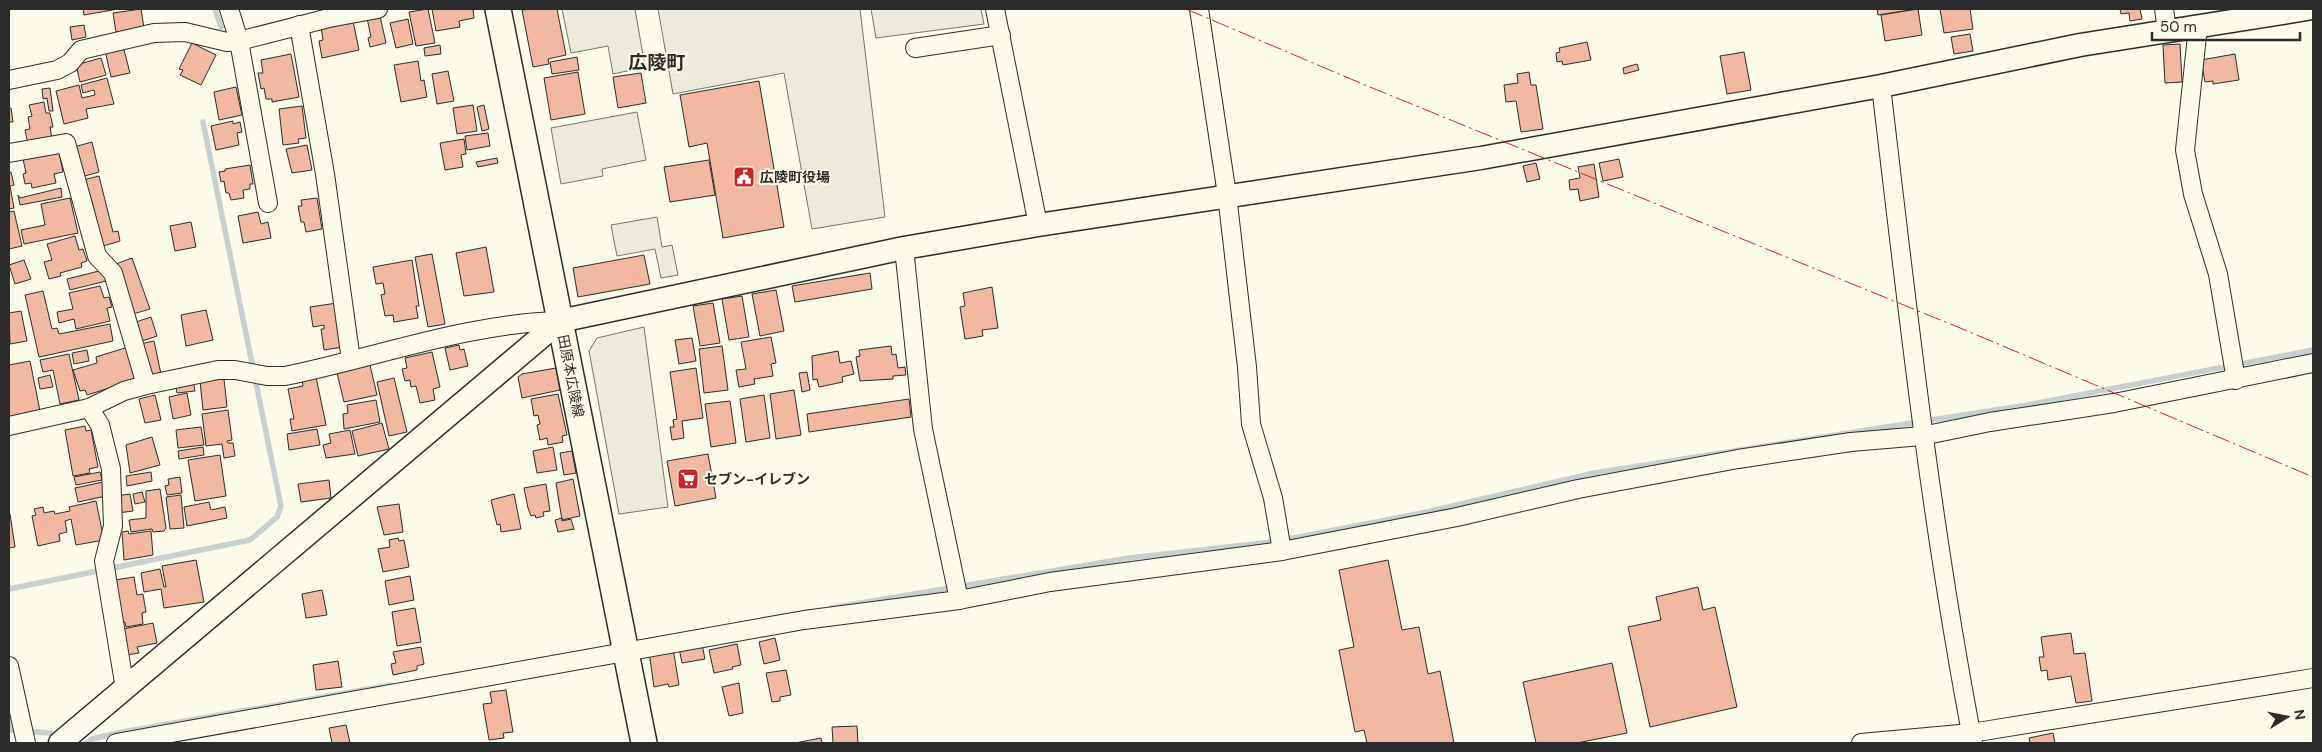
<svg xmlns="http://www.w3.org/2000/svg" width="2322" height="752" viewBox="0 0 2322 752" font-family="'DM Sans','Noto Sans JP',sans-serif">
  <rect width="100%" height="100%" fill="#fdfbea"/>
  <g fill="#eceadb" stroke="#74746e">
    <path d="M562 9H635L645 67 613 74 608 46 571 53Z"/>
    <path d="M658 9H860L885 217 812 229 784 73 673 94Z"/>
    <path d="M871 9H981L984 24 876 38Z"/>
    <path d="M637 112 646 160 602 169 603 176 561 184 551 128Z"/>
    <path d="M657 217 662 247 672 245 678 275 661 278 655 249 617 256 611 225Z"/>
    <path d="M644 327 668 507 619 514 589 351 597 338Z"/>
  </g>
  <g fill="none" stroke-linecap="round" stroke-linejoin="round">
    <g stroke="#c7d0d0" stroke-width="5.5">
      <path d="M215 9 221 27"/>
      <path d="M9 589 250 540 277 517 281 506 203 122"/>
      <path d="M831 608 1129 558 1273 542 1422 513 1594 473 2027 405 2313 350"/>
      <path d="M9 719 11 730 50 733"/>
      <path d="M87 743 92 739 117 733 391 685"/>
    </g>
  </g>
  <g fill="#f2b8a0" stroke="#2b2b2b">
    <path d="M83 9H118L84 15Z"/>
    <path d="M141 9 144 28 116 32 113 13Z"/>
    <path d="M428 9 435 43 416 46 409 12Z"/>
    <path d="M432 9H473L474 18 459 21 460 27 436 31Z"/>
    <path d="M531 9H557L566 55 548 59 549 64 533 67 522 10Z"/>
    <path d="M1877 9H1917L1878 15Z"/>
    <path d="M1918 9 1922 35 1885 41 1881 15Z"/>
    <path d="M1940 9H1970L1973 29 1944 33Z"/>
    <path d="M2120 9H2140L2142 19 2130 21 2129 13 2121 14Z"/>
    <path d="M380 16 386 43 370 47 368 38 371 37 367 18Z"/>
    <path d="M408 19 413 44 396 48 390 23Z"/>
    <path d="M353 21 359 50 322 58 319 41 323 40 321 27Z"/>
    <path d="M84 25 86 37 72 40 70 27Z"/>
    <path d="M1970 34 1973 51 1954 54 1951 37Z"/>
    <path d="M1587 42 1591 60 1563 65 1562 61 1557 62 1556 53 1560 52 1559 48Z"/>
    <path d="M192 43 216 55 201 85 180 75 183 70 179 69Z"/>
    <path d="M2180 44 2182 82 2165 83 2163 45Z"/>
    <path d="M440 45 441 54 425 56 424 48Z"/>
    <path d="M123 46 130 73 111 77 105 50Z"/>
    <path d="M1744 52 1751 90 1727 94 1720 56Z"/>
    <path d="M291 54 299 97 272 102V99H266L264 88 261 89 258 73H263L261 60Z"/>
    <path d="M2235 54 2239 80 2213 84V81L2205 82 2201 60Z"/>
    <path d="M577 57 579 70 552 74 550 62Z"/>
    <path d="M101 58 106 75 80 82 76 65Z"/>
    <path d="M418 61 421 81 424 80 427 97 401 102 394 65Z"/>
    <path d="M1637 64 1639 70 1624 74 1623 68Z"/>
    <path d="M448 71 454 101 437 104 432 74Z"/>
    <path d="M578 72 585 114 551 120 544 78Z"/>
    <path d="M1529 72 1531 85H1536L1543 129 1521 132 1516 101 1506 102 1504 85 1518 83 1517 74Z"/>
    <path d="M641 73 646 103 618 108 613 77Z"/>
    <path d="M107 78 114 104 86 109 88 118 64 124 56 91 79 85 82 98 95 95 94 90 83 93 81 85Z"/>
    <path d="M759 81 784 227 723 238 707 143 689 147 680 95Z"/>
    <path d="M236 87 242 115 219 120 214 92Z"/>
    <path d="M50 88 53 111H49L47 98 43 99 42 89Z"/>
    <path d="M44 102 46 113H50L53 127H50L52 139 28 144 25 130 30 129 28 117 32 116 29 105Z"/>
    <path d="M473 105 477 131 457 134 453 108Z"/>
    <path d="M484 105 489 129 482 131 477 107Z"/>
    <path d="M302 106 306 138 298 139 299 143 283 145 279 109Z"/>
    <path d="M11 108 13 122H9V109Z"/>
    <path d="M233 121V124L240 122 242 132 237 133 239 145 216 150 211 126Z"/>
    <path d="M488 133 490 146 467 150 465 136Z"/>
    <path d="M464 139 466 154 461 155 463 167 445 170 440 143Z"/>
    <path d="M92 142 99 172 81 177 74 147Z"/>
    <path d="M307 145 312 170 292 173 286 149Z"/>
    <path d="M59 152 63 172 54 174 56 183 32 188 31 183 25 184 23 174 26 173 23 159Z"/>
    <path d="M497 158 498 163 478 167 476 162Z"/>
    <path d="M1619 159 1623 177 1603 181 1599 163Z"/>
    <path d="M709 160 715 195 670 202 664 167Z"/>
    <path d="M1536 163 1540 179 1527 182 1523 166Z"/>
    <path d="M1594 164 1599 197 1580 201 1578 189 1570 190 1569 180 1580 178 1578 167Z"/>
    <path d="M250 165 253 184H250V189L243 190 244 198 231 200 229 193H226L224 181 221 182 219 172 225 171V169Z"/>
    <path d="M11 172 14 185 10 186 14 208 9 209V173Z"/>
    <path d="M99 176 113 232 118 231 120 241 103 246 91 198 87 199 83 180Z"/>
    <path d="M61 188 62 197 20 205 18 195 20 198Z"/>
    <path d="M70 198 78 233 24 244 21 230 45 225 41 204Z"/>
    <path d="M317 198 322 229 306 232 304 222H301L298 206H302L301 200Z"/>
    <path d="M14 211 22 246 9 249V212Z"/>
    <path d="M258 212 261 224 268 222 271 238 243 243 238 216Z"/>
    <path d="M191 222 196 247 175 251 170 226Z"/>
    <path d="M75 236 79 250 83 249 87 261 81 263 82 267 60 273 61 276 49 279 44 262 52 260 47 244Z"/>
    <path d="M486 247 494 292 464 296 456 253Z"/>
    <path d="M432 254 445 324 428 327 415 257Z"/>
    <path d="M644 255 650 284 578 297 573 268Z"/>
    <path d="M132 258 150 309 133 314 116 264Z"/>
    <path d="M24 260 31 279 15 284 9 265Z"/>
    <path d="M412 260 419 306H416L418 318 394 322 393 315 385 316 381 295 385 294 383 283 376 284 373 267Z"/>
    <path d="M103 270 106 281 70 290 67 279Z"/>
    <path d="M870 273 872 289 795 302 792 286Z"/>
    <path d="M100 286 104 298 109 297 112 307 107 308 110 321 76 329 74 319 59 323 57 312 73 309 69 293Z"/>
    <path d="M992 287 998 328 982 330 983 336 965 339 960 307 965 306 963 293Z"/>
    <path d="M776 290 784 331 760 336 752 294Z"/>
    <path d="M43 291 52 329 57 328 59 334 110 324 113 341 39 357 25 295Z"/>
    <path d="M742 296 749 337 729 340 722 299Z"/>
    <path d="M337 303 343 347 324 350 321 329H324V325L313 327 310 307Z"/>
    <path d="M713 303 720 343 700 346 693 306Z"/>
    <path d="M206 310 213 340 186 346 181 315Z"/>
    <path d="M21 311 27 341 10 344 9 313Z"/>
    <path d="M151 317 157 336 139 342 133 323Z"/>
    <path d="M771 337 776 363 771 364 773 376 754 379 755 384 739 387 736 370 746 369 741 342Z"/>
    <path d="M692 338 696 361 679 364 675 340Z"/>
    <path d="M154 341 161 374 149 377 140 344Z"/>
    <path d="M459 345 460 350 464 349 468 366 450 370 445 348Z"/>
    <path d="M722 346 728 390 704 393 699 349Z"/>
    <path d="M891 346 892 355 896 354 898 368 905 367 906 375 893 376V379L860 381 856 357 860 356 859 350Z"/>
    <path d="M128 347 138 379 87 395 85 390 80 391 73 370 97 363 96 357Z"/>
    <path d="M87 350 89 361 74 364 72 353Z"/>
    <path d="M838 351 840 363 851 361 854 374 842 377 843 382 819 387 817 379 813 380 812 356Z"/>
    <path d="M432 352 440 387 433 389 435 400 420 403 416 386 411 387 410 380 405 381 402 369 407 368 405 358Z"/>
    <path d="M69 354 79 400 60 404 53 370 43 372 40 360Z"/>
    <path d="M30 361 40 411 9 417V365Z"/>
    <path d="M370 365 377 395 344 402 337 373Z"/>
    <path d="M556 368 560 390 522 398 518 377 522 374Z"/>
    <path d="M696 368 703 418 682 421 684 438 672 440 670 427H674L673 420 677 419 670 372Z"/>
    <path d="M807 372 810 390 802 392 799 373Z"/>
    <path d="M50 375 53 387 40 389 38 378Z"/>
    <path d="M316 377 326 425 292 431 290 419H294L288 389 303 386 302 380Z"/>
    <path d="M394 378 407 432 389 436 377 382Z"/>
    <path d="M224 379 227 407 203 410 200 381Z"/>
    <path d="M193 380 195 391 177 393 175 382Z"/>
    <path d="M794 390 801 435 776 439 770 394Z"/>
    <path d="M187 393 191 415 173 419 169 397Z"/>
    <path d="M558 394 567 435 562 436 563 442 548 445 547 438 540 440 537 425 540 424 538 415 534 416 531 399Z"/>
    <path d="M155 395 161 420 145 423 139 399Z"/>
    <path d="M764 395 770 438 746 442 740 399Z"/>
    <path d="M909 399 911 417 809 432 807 414Z"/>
    <path d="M376 400 380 422 344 429 343 414 348 413 347 405Z"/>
    <path d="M730 401 736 443 711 447 705 404Z"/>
    <path d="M228 410 232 440 227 441 228 443H233L235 456 224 458 222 444 206 446 202 414Z"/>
    <path d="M382 423 389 449 358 456 352 431Z"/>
    <path d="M85 426 86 431 91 430 98 467 89 469 90 473 73 476 65 430Z"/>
    <path d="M201 427 204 445 178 448 176 430Z"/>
    <path d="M317 429 320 445 289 450 287 434Z"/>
    <path d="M350 430 355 454 326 458 323 445 331 443 329 434Z"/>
    <path d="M152 437 160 465 130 473 126 445Z"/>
    <path d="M203 447 204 455 179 459 178 451Z"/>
    <path d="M553 447 557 470 537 473 533 451Z"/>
    <path d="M572 451 576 473 564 475 560 453Z"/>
    <path d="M708 454 716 498 675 506 667 461Z"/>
    <path d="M220 455 226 496 195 501 188 460Z"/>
    <path d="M100 472 102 480 76 485 74 477Z"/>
    <path d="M151 472 152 481 127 486 126 476Z"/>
    <path d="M180 477 182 493 167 495 165 486 169 485 168 479Z"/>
    <path d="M573 479 580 516 562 520 556 483Z"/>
    <path d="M329 480 331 498 301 502 298 484Z"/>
    <path d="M103 482 106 496 78 502 75 488Z"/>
    <path d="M546 484 550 511 543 512 544 516 536 518 535 515 531 516 528 508 524 488Z"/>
    <path d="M160 489 166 528 164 531 153 532 152 529 131 532 129 520 146 518V491Z"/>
    <path d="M142 492 145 502 135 504 133 494Z"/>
    <path d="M130 494 133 511 118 513 115 496Z"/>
    <path d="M514 494 521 529 501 532 500 524 497 525 491 500Z"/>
    <path d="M181 495 184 528 170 529 166 497Z"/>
    <path d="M96 501 104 540 76 545 71 519 65 521 67 532 59 534 60 541 38 546 32 516 36 515 34 509 43 507 44 513 54 511 55 514 70 511 69 507Z"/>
    <path d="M209 502 211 510 225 507 227 518 187 526 184 507Z"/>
    <path d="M399 504 403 532 384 535 377 507Z"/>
    <path d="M10 514 15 547 9 548V515Z"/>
    <path d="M562 518V521L571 519 574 529 558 532 555 520Z"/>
    <path d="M128 531 129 534 151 531 153 555 124 560 122 532Z"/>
    <path d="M398 538 399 541 404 540 409 567 383 572 378 549 390 547 389 540Z"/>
    <path d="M196 560 204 602 164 608 161 589 144 592 141 573 160 569 164 587H166L162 566Z"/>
    <path d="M1388 560 1402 630 1419 627 1428 674 1440 671 1454 743H1367L1364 730 1355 732 1339 650 1354 647 1339 570Z"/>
    <path d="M410 576 414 600 389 605 385 581Z"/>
    <path d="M134 577 137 595 143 594 146 612 142 613 143 624 126 627 125 622H123L115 580Z"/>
    <path d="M1698 587 1703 610 1715 607 1737 707 1650 727 1628 627 1661 620 1656 597Z"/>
    <path d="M322 590 327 615 306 618 302 594Z"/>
    <path d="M415 608 421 642 397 646 392 612Z"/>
    <path d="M153 623 157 643 137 647 139 653 126 655 123 629Z"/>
    <path d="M2071 633 2074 654 2085 653 2092 701 2076 703 2071 676 2048 680 2047 670 2041 671 2039 657H2044L2041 637Z"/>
    <path d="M775 638 780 660 764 664 759 642Z"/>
    <path d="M702 644 705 659 682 663 679 648Z"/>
    <path d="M737 644 741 665 732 667 733 669 714 673 709 650Z"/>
    <path d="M421 647 424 664 417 666V670L393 675 391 664 396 663 393 652Z"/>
    <path d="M673 648 679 685 669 687 668 684 654 687 649 652Z"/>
    <path d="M338 661 342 687 316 690 313 665Z"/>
    <path d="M1612 663 1627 733 1577 743H1536L1523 682Z"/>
    <path d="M786 670 791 695 780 697V701L772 702 766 673Z"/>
    <path d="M739 683 743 713 729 716 722 687Z"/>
    <path d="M506 690 513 732 503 733 504 738 489 740 483 704 492 703 490 692Z"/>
    <path d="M346 725 350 743H332L329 728Z"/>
    <path d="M857 726 858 743H833L832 727Z"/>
    <path d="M2053 733 2055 743H2030L2029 738Z"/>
    <path d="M821 738 822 743H795Z"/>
  </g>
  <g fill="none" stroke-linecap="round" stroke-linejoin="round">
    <g stroke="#2b2b2b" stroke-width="20">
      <g id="minor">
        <path d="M229 9 239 41 268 203"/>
        <path d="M995 9 1038 225"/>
        <path d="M1199 9 1227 195 1247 367 1251 424 1273 498 1282 551"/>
        <path d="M2164 9 2167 30"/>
        <path d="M299 25 325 174 351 360"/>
        <path d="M2198 26 2185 150 2193 194 2218 274 2236 380"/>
        <path d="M915 48 1001 35"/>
        <path d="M9 80 57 70 70 63 81 50 154 33 185 32 227 42 239 41 329 18 378 9"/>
        <path d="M1881 86C1907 306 1931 525 1973 743"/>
        <path d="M9 153 66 143 97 256 113 273 146 385"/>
        <path d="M904 248 923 429 959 600"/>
        <path d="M89 408 100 425 111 469 113 526 104 561 125 689"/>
        <path d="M9 426 89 408 124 391 146 385 218 370H235L267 376H285C374 358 468 323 560 321"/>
        <path d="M9 666 26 743"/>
        <path d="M116 743 804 620 959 600 1050 582 1282 551 1457 517 1578 489 1738 459 1851 442 1922 436 1990 422 2114 403 2313 363"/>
        <path d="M1861 743 1971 733 2313 678"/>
      </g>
    </g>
    <g stroke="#2b2b2b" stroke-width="25">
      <path id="tertiary" d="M60 743 560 321 904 248 1038 225 1481 158 1881 86 2080 45 2307 9"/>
    </g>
    <g stroke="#2b2b2b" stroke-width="28">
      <path id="secondary" d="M498 9 644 743"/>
    </g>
    <use href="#minor" stroke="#fdfbea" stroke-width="18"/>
    <use href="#tertiary" stroke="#fdfbea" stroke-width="22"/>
    <use href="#secondary" stroke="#fdfbea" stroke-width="25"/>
    <path stroke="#c62828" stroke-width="1" stroke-dasharray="18 4 2.5 4" stroke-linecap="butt" d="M1186 9 1365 85 1965 330 2313 477"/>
  </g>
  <defs>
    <g id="civic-square" transform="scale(1.125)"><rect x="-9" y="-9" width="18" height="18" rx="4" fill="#c62828" stroke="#fdfbea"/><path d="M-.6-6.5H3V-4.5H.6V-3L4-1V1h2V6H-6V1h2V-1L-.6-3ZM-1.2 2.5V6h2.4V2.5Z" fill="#fff"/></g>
    <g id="supermarket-square" transform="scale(1.125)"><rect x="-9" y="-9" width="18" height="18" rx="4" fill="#c62828" stroke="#fdfbea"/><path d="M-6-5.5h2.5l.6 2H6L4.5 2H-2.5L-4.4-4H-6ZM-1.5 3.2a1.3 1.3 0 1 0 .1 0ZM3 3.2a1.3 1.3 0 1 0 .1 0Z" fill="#fff"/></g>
  </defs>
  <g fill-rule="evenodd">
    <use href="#civic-square" x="744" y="177"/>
    <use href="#supermarket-square" x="688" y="479"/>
  </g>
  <g text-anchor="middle" stroke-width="4" stroke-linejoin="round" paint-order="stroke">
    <g font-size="14" font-weight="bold" fill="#2b2b2b" stroke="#fdfbea" text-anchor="start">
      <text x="760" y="182">広陵町役場</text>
      <text x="704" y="484">セブン-イレブン</text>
    </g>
    <g font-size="14" fill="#2b2b2b" stroke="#fdfbea">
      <text transform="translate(571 376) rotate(79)" y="5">田原本広陵線</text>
    </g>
    <g font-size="19" font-weight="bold" fill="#2b2b2b" stroke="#fdfbea">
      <text x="657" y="69">広陵町</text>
    </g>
  </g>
  <rect width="2322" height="752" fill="none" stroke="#2b2b2b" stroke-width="20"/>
  <g transform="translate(2287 717) rotate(80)" stroke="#fdfbea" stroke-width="4" paint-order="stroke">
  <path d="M0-4L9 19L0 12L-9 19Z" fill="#2b2b2b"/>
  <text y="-8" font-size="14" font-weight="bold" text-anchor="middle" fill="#2b2b2b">N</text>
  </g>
  <path d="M2152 32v8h148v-8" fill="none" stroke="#2b2b2b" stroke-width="2.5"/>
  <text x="2160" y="32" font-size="15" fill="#2b2b2b" stroke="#fdfbea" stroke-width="4" paint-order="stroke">50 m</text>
</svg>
